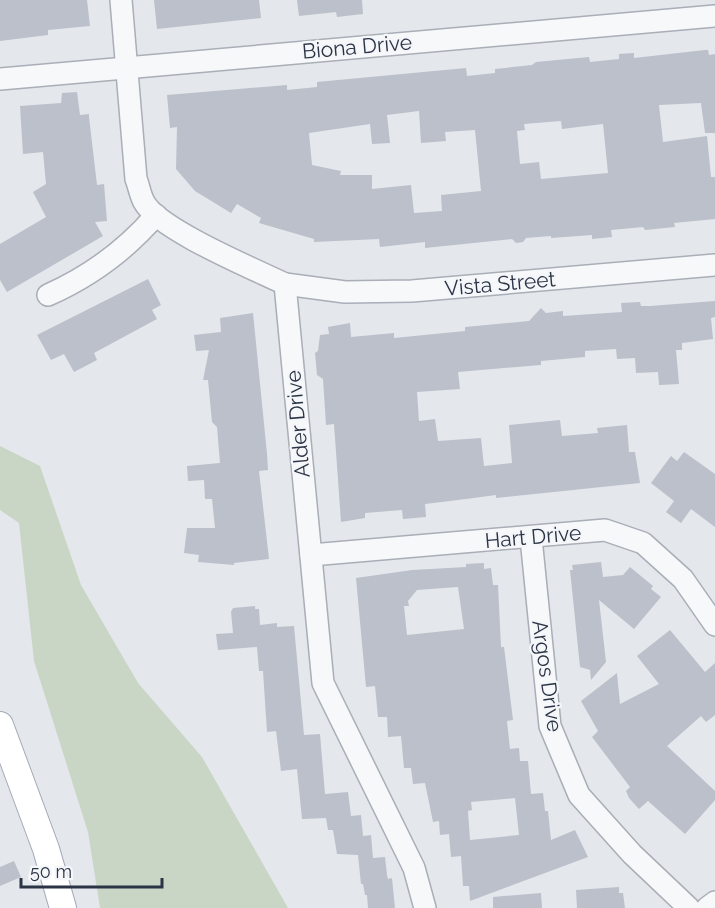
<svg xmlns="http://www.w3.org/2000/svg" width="715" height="908" viewBox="0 0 715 908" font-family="Raleway,sans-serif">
  <rect width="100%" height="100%" fill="#e4e7ec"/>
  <path fill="#c9d6c5" d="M0 446 40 466 81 585 138 683 202 757 288 908H100L88 832 34 661 19 523 0 510Z"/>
  <g fill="#bbc0ca" fill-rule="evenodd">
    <path d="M0 0H87L90 26 48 30V35L0 41Z"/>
    <path d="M154 0H259L261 18 157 29Z"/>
    <path d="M297 0H362L363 14 337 17 336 12 299 16Z"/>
    <path d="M705 50H708L709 55 715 54V133H705L701 103 659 105 663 142 707 136 711 177H715V219L674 223 675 227 645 230 643 227 611 230 612 237 592 239V235L551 238V236L526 238 523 242 516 243 512 239 425 248V242L380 247 379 239 314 242V239L259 223 261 218 237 204 231 213 195 191 176 169 177 127 170 128 167 95 287 85V90L317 87V82L466 68 467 76 495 73V69L532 65 536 62 589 57 590 62 619 59V54L634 53V58ZM419 111 421 143 446 141 445 132 475 130 481 191 441 195 442 211 414 213 411 185 372 189V175H340L341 171 312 165 309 133 370 124 372 144 390 143 387 115ZM561 121 562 129 603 124 608 173 541 179 539 162 520 164 517 131 525 130 524 124Z"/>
    <path d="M77 92 80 115 89 114V117L97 185 104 184 107 221 95 222 103 236 7 292 0 280V244L46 217 33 192 46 184 43 152 23 154 20 106 61 103 62 93Z"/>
    <path d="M148 279 161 305 152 310 157 319 94 353 97 360 74 372 64 354 51 360 37 335Z"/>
    <path d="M715 301V317L711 318 713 339 682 343V350H676L679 384 659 385 658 372 636 373 635 358 617 359 616 349 585 351V357L541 361V365L458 372 460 389 417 392 419 421 435 419 438 441 481 438 484 466 512 463 509 425 560 420 562 436 598 433 597 428 627 425 629 452H635L640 483 496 498V495L466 499 425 504 426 517 403 519 402 510 365 513V518L341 522 334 424 326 425 323 379 317 375 315 353 318 351 320 335 329 334 328 327 350 323 351 337 394 333V338L465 331V327L529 321 541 308 546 313 563 311V316L622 312 621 303 640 302 641 306H650Z"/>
    <path d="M253 313 267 454 268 470 259 471 269 559 234 563V565L198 562 199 555 184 553 187 528H215L212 499H205L204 480 188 481 187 466 220 463 217 427 212 422 208 380H203L209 350 196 351 194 335 221 332 220 318Z"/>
    <path d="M684 452 715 474V527L691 509 681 523 666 512 674 501 651 483 671 456 677 461Z"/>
    <path d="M601 562 603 577 623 575 630 567 653 586 651 589 661 597 634 629 599 600 606 662 591 680 590 670 580 667 570 570H573L572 565Z"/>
    <path d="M484 563V569L491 568 493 585H498L501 647H504L513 720 507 721 510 749 519 748 520 761H528L531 794 543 793 545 811H548L551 840 575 830 588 857 470 901 469 886H463L461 856 451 857 449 834 440 835 439 821 433 822 425 783 413 784 411 768H404L401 736 388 737 387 717H378L375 686 366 687 356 578 412 570 466 567V564ZM458 587 464 629 407 635 404 606H409L408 601 417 590ZM515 798 519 835 470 840 468 811 472 810 471 802Z"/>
    <path d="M255 606V609H259L260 625 277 623V627L294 626 304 735 320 734 325 794 348 792 351 816 361 815 363 836 371 835 373 858 385 857 387 875 388 879 392 878 395 908H368L367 895H365L363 884H361L358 855 337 854 333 830H328L326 818 302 819 297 769 281 771 276 731 267 732 263 671H259L257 647 218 650 216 634 233 633 231 612 233 608Z"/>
    <path d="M670 630 705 672 715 663V715L706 722 701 716 667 746 715 791V800L685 834 648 801 639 809 629 798 626 791 630 787 592 737 598 731 581 701 617 673 620 704 659 684 637 656Z"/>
    <path d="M14 861 21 877 0 886V867Z"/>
    <path d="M619 887V893H623L625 908H577L576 890Z"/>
    <path d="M541 893 542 908H493V897Z"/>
  </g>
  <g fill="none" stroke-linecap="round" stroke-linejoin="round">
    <g stroke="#a9aeb7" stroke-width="24">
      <g id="minor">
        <path d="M121 0 136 179C139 186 140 195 144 202 158 229 254 269 285 284L323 683 414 868 425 908"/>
        <path d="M0 79 715 16"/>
        <path d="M285 284 345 292 412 291 715 265"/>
        <path d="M48 295C91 276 125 251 156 215"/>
        <path d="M531 538 550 726 579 795 632 854 689 908"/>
        <path d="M311 555 605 530 643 543 683 579 715 625"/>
        <path d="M707 908 715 902"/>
      </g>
    </g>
    <g stroke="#a3abb8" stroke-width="28">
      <path id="major" d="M0 725 46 849 63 908"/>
    </g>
    <use href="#minor" stroke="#f7f8fa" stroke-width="21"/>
    <use href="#major" stroke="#fff" stroke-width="26"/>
  </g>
  <g text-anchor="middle" stroke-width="4.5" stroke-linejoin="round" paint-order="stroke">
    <g font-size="21" fill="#2b3445" stroke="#f4f6f9">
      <text transform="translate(357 47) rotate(-5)" y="7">Biona Drive</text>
      <text transform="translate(500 284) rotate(-5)" y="7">Vista Street</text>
      <text transform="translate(298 424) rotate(-95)" y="7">Alder Drive</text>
      <text transform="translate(533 537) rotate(-5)" y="7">Hart Drive</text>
      <text transform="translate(547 676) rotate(82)" y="7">Argos Drive</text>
    </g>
  </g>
  <path d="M21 878v9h141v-9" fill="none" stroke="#2b3445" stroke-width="3"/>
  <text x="30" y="878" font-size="18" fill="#2b3445" stroke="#f4f6f9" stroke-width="4.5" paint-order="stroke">50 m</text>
</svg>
